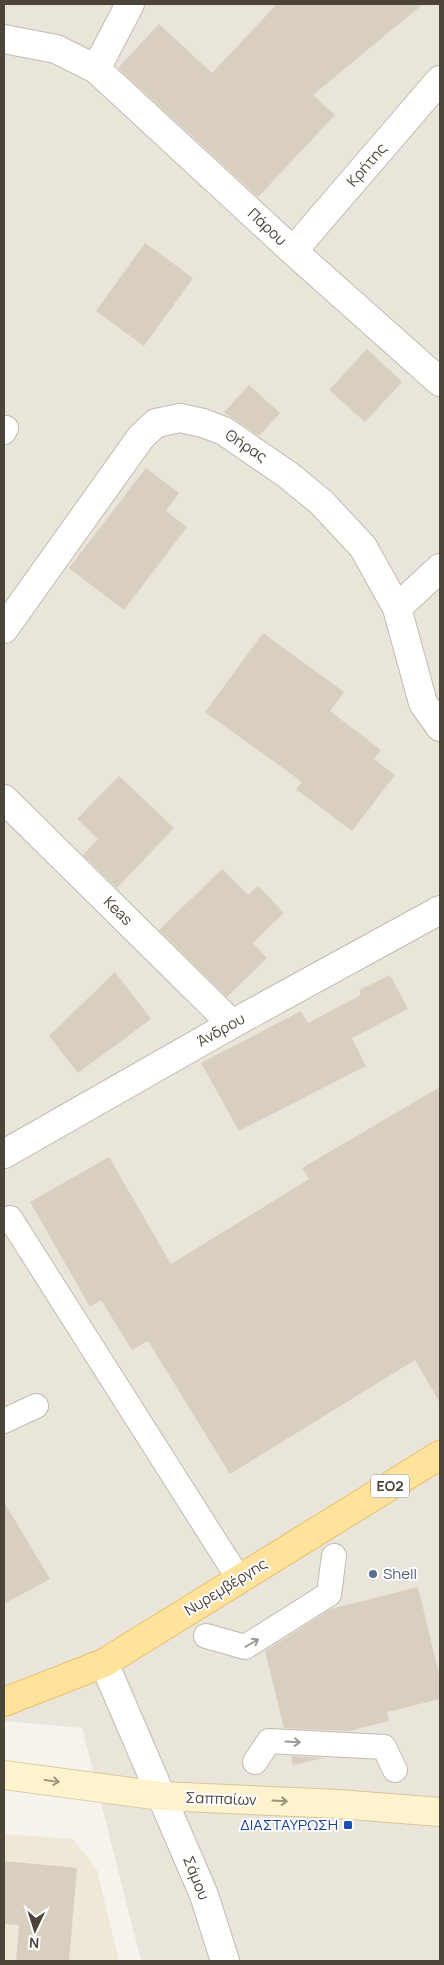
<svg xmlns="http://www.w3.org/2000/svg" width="444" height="1965" viewBox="0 0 444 1965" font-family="Manrope,sans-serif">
  <rect width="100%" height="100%" fill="#f6f3ec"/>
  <path fill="#eae5da" d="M4 4H440V1961H141L82 1728 4 1721Z"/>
  <path fill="#efe8d6" d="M4 1834 73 1839 97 1870 119 1961H4Z"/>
  <g fill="#d8cfc1">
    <path d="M277 4H423L313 95 335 115 258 197 118 68 159 24 212 73Z"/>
    <path d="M145 243 193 278 144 346 96 311Z"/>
    <path d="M367 349 402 382 365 422 329 390Z"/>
    <path d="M249 385 280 413 259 436 224 412Z"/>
    <path d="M146 468 179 493 166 511 187 527 124 610 69 568Z"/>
    <path d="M263 633 344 692 330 711 381 750 374 759 395 775 352 831 296 789 302 782 205 712Z"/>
    <path d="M119 776 174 828 117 888 83 855 98 839 77 819Z"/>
    <path d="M222 869 248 895 258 886 284 913 253 943 267 958 227 997 159 930Z"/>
    <path d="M115 972 151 1019 78 1073 49 1036Z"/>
    <path d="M390 975 408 1009 352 1038 366 1066 239 1131 201 1063 301 1011 308 1023 361 995 359 990Z"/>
    <path d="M440 1087V1403L415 1360 230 1474 148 1341 132 1350 101 1300 90 1307 30 1202 109 1157 171 1264 309 1179 302 1168Z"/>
    <path d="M4 1502 50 1579 4 1604Z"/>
    <path d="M418 1587 440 1678V1699L387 1712 389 1721 349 1731 284 1728 265 1651 331 1609Z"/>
    <path d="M291 1756 324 1758 293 1765Z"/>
    <path d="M4 1861 77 1868 69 1961H16L19 1925 4 1924Z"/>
  </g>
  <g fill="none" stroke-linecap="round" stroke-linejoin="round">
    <g stroke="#c2bbae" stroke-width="26">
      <g id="lane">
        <path d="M4 432 6 428"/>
        <path d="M10 1218 239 1579"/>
        <path d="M4 1421 36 1406"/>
        <path d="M206 1636 245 1647 329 1594 334 1556"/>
        <path d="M255 1762 269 1741 384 1747 395 1770"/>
      </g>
    </g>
    <g stroke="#c2bbae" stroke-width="30">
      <g id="street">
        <path d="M4 39 56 49 96 69 293 251 440 382"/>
        <path d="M96 69 130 4"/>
        <path d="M293 251 440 80"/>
        <path d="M397 608 440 568"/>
        <path d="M4 629 141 437 156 423 180 418 203 423 224 431 288 475 321 502 363 547 397 608 423 703 440 727"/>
        <path d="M4 799 232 1024"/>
        <path d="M4 1154 232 1024 440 910"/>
        <path d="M104 1663 204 1895 225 1961"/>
      </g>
    </g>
    <g stroke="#d6c79b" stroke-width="30">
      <path id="secondary" d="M4 1775 161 1796 338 1804 440 1812"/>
    </g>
    <g stroke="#e6c16a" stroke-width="30">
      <path id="primary" d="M4 1702 104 1663 440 1455"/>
    </g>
    <use href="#lane" stroke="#fff" stroke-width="24"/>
    <use href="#street" stroke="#fff" stroke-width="28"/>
    <use href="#secondary" stroke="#fff3cd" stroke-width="28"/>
    <use href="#primary" stroke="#ffe39c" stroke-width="28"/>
  </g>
  <defs><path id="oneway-shaft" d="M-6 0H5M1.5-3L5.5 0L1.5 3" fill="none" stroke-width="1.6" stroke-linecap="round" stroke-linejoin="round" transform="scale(1.25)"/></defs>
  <g stroke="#9c9892">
    <use href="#oneway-shaft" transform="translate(252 1643) rotate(-30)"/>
    <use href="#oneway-shaft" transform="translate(293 1742) rotate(3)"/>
  </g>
  <g stroke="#9c937c">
    <use href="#oneway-shaft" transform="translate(52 1781) rotate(8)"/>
    <use href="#oneway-shaft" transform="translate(280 1801) rotate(3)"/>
  </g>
  <circle fill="#5c6f8a" stroke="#fff" stroke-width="2" cx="373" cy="1574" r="5"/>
  <rect fill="#1a4fb4" stroke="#fff" stroke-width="2" x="343" y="1820" width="10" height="10" rx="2.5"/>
  <g text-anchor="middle" stroke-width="4" stroke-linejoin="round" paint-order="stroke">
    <rect fill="#fff" stroke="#817c74" stroke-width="1" x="371" y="1474.5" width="38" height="23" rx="4"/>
    <g font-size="14" font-weight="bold" fill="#4b4439">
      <text x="390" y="1491">ΕΟ2</text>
    </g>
    <g font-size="15" fill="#4b4439" stroke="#fff">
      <text transform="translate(367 165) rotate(-49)" y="5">Κρήτης</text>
      <text transform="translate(267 227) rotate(43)" y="5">Πάρου</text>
      <text transform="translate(246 446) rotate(33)" y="5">Θήρας</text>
      <text transform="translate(118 911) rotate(45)" y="5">Keas</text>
      <text transform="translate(221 1030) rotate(-29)" y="5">Άνδρου</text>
      <text transform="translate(226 1587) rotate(-32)" y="5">Νυρεμβέργης</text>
      <text transform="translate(221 1799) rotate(2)" y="5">Σαππαίων</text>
      <text transform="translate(196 1878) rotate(68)" y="5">Σάμου</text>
    </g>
    <g font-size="15" fill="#4e5e75" stroke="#fff" text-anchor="start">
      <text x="383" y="1579">Shell</text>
    </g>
    <g font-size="15" fill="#164399" stroke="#fff" text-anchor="end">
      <text x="338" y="1830">ΔΙΑΣΤΑΥΡΩΣΗ</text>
    </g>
  </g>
  <rect width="444" height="1965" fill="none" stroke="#4b4439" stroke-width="10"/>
  <g transform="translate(35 1930) rotate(184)" stroke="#ffffff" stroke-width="4" paint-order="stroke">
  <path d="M0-4L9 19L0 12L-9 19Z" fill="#4b4439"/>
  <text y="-8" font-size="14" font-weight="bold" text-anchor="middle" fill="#4b4439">N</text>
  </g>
</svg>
